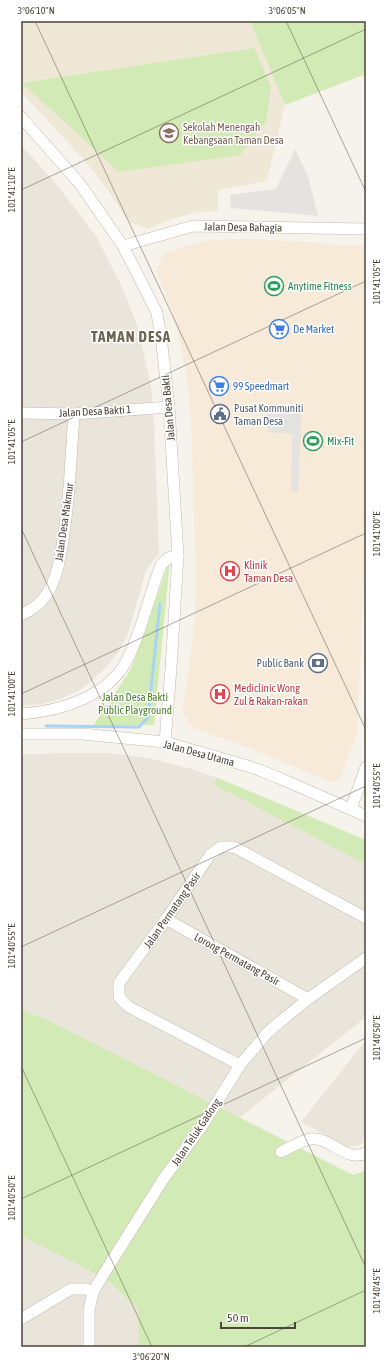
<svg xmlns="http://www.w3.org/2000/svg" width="387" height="1368" viewBox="0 0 387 1368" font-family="'Asap Condensed',sans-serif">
  <rect width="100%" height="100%" fill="#f6f3ec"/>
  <g fill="#eae5da">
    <path d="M21 145 57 185 97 238 123 289 138 328 151 386 154 422 159 553 146 570 128 634 119 651 107 666 93 680 78 691 60 699 42 704 21 706Z"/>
    <path d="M66 753H108L148 758 188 768 218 778 366 861V1017L239 1118 43 1018 21 1010V754Z"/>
    <path d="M366 1040V1140L360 1145 348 1147 301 1122Z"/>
    <path d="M21 1236 87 1269 112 1284 177 1347H21Z"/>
  </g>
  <path fill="#f7ead8" d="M231 239H256L366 246V535L357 733 340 779 332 782 241 745 193 728 182 712 190 660 195 617 196 574 191 421 188 386 182 350 173 315 156 271 163 254 185 246 208 241Z"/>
  <path fill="#efe8d6" d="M21 21H250L285 105 267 181 218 190V211L198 212 172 219 148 229 129 222 107 189 85 161 21 92Z"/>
  <g fill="#d2eab5">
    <path d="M250 21H365L366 26V74L285 105Z"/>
    <path d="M254 48 271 87 266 122 240 155 119 172 22 83Z"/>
    <path d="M170 560 154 725 93 726 131 669Z"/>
    <path d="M218 778 366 840V864L213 784Z"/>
    <path d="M21 1010 43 1018 353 1175 364 1171 366 1177V1347H139L138 1309 112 1284 87 1269 21 1236Z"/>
  </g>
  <g fill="#e5e3e0">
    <path d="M295 149 308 176 318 216 231 208 230 195 276 189Z"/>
    <path d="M267 404 302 406 298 491H291L292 434 268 432Z"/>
  </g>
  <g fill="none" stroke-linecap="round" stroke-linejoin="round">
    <path stroke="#a9d4f2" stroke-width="3" d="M46 726 139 727 148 717 160 604"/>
    <g stroke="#c2bbae" stroke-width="12">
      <g id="minor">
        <path d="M21 117 80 184 123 246 157 313 162 345 169 407 178 556 171 668 165 742"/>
        <path d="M123 246 193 226 366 229"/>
        <path d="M21 413 74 414 169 407"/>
        <path d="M21 615C31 611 40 604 47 594 58 577 61 553 64 533 70 494 71 454 74 414"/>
        <path d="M21 714C62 711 111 696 129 656 143 627 149 595 161 565L168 558 178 556"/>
        <path d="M21 734H82L165 742 251 767 277 777 366 816"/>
        <path d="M351 809 366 767"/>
        <path d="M166 919 308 999"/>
        <path d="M240 1065 129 1007 119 997V983L166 919 210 855 221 847H234L366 918"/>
        <path d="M281 1152C288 1149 302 1140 310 1139 331 1136 345 1163 366 1153"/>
        <path d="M21 1319 71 1289H86L93 1292"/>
        <path d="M89 1347V1310L93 1292 103 1275 164 1178 202 1126 240 1065 267 1033 281 1021 308 999 366 958"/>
      </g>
    </g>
    <use href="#minor" stroke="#fff" stroke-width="11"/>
  </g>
  <path fill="none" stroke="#4b4439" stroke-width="1" stroke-opacity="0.45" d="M35 21 366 730M286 21 366 192M21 190 366 29M21 442 366 281M21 528 366 1268M21 694 366 533M21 947 366 786M21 1066 152 1347M21 1199 366 1038M244 1347 366 1290"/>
  <defs>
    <g id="school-ring" transform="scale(1)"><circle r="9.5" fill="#fff" stroke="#8d6e63" stroke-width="1.5"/><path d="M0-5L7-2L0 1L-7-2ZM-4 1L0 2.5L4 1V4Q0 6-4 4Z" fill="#8d6e63"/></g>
    <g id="stadium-ring" transform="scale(1)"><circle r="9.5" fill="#fff" stroke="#2e9e5b" stroke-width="1.5"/><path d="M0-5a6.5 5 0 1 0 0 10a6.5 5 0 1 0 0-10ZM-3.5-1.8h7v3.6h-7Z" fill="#2e9e5b"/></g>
    <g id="supermarket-ring" transform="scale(1)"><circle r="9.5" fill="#fff" stroke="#3f7fe0" stroke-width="1.5"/><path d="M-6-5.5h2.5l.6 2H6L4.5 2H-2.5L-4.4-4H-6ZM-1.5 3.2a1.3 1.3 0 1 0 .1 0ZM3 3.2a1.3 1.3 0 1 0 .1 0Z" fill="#3f7fe0"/></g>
    <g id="civic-ring" transform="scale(1)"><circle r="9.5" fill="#fff" stroke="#5c6f8a" stroke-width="1.5"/><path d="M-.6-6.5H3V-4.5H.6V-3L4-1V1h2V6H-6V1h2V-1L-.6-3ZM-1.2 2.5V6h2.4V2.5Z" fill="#5c6f8a"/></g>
    <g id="hospital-ring" transform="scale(1)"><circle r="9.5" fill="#fff" stroke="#e0444e" stroke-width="1.5"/><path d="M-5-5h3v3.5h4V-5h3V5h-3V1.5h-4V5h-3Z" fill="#e0444e"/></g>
    <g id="bank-ring" transform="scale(1)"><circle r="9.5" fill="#fff" stroke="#5c6f8a" stroke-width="1.5"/><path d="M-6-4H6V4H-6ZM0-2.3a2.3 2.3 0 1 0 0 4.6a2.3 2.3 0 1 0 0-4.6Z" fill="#5c6f8a"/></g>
  </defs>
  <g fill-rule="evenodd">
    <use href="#school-ring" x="169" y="133"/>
    <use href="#stadium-ring" x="274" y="286"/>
    <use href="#supermarket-ring" x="279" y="329"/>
    <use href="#supermarket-ring" x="219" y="386"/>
    <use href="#civic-ring" x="220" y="414"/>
    <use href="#stadium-ring" x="313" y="441"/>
    <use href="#hospital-ring" x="230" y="571"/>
    <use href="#bank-ring" x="318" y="663"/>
    <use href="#hospital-ring" x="220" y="694"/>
  </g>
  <g text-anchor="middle" stroke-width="3" stroke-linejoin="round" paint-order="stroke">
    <g font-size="11" fill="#785e54" stroke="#fff" text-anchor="start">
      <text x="183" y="131">Sekolah Menengah<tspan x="183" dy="13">Kebangsaan Taman Desa</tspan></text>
    </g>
    <g font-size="11" fill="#4b4439" stroke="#fff">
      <text transform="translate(243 227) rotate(1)" y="4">Jalan Desa Bahagia</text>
      <text transform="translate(168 408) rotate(-95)" y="4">Jalan Desa Bakti</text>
      <text transform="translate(95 411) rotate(-3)" y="4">Jalan Desa Bakti 1</text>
      <text transform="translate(64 522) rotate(-82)" y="4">Jalan Desa Makmur</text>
      <text transform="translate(199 753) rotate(15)" y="4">Jalan Desa Utama</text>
      <text transform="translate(172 910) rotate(-55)" y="4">Jalan Permatang Pasir</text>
      <text transform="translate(237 959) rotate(29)" y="4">Lorong Permatang Pasir</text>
      <text transform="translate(196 1132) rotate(-56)" y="4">Jalan Teluk Gadong</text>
    </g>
    <g font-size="11" fill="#27864d" stroke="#fff" text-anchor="start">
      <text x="288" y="290">Anytime Fitness</text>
      <text x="327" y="445">Mix-Fit</text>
    </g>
    <g font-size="11" fill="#366cbe" stroke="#fff" text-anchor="start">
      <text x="293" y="333">De Market</text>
      <text x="233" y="390">99 Speedmart</text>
    </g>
    <g font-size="11" fill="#4e5e75" stroke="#fff" text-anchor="start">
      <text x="234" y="412">Pusat Kommuniti<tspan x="234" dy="13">Taman Desa</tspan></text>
      <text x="304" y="667" text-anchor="end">Public Bank</text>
    </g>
    <g font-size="11" fill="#be3a42" stroke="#fff" text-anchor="start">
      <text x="244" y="569">Klinik<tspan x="244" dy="13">Taman Desa</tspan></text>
      <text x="234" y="692">Mediclinic Wong<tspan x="234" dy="13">Zul &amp; Rakan-rakan</tspan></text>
    </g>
    <g font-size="11" fill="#4a7f2a" stroke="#fff">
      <text x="135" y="701">Jalan Desa Bakti<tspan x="135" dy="13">Public Playground</tspan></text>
    </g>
    <g font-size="15" font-weight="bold" letter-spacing="1" fill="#6e6250" stroke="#fff">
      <text x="131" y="342">TAMAN DESA</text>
    </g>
  </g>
  <rect width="387" height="1368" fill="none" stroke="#ffffff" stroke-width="44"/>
  <path d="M221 1322v6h74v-6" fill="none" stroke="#4b4439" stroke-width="2"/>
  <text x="227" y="1322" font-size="12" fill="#4b4439" stroke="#ffffff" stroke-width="3" paint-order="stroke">50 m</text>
  <rect x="22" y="22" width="343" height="1324" fill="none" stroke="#4b4439" stroke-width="1.5"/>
  <g font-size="10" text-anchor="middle" fill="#4b4439">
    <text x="36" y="14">3°06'10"N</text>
    <text x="287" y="14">3°06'05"N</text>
    <text transform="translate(11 190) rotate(-90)" y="4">101°41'10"E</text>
    <text transform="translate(376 282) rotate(-90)" y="4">101°41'05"E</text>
    <text transform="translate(11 442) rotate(-90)" y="4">101°41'05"E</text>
    <text transform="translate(376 534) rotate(-90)" y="4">101°41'00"E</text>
    <text transform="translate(11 694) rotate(-90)" y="4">101°41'00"E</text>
    <text transform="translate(376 786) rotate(-90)" y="4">101°40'55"E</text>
    <text transform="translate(11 946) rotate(-90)" y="4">101°40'55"E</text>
    <text transform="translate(376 1038) rotate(-90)" y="4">101°40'50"E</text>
    <text transform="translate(11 1198) rotate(-90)" y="4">101°40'50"E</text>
    <text transform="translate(376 1291) rotate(-90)" y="4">101°40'45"E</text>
    <text x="151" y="1360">3°06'20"N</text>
  </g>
</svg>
